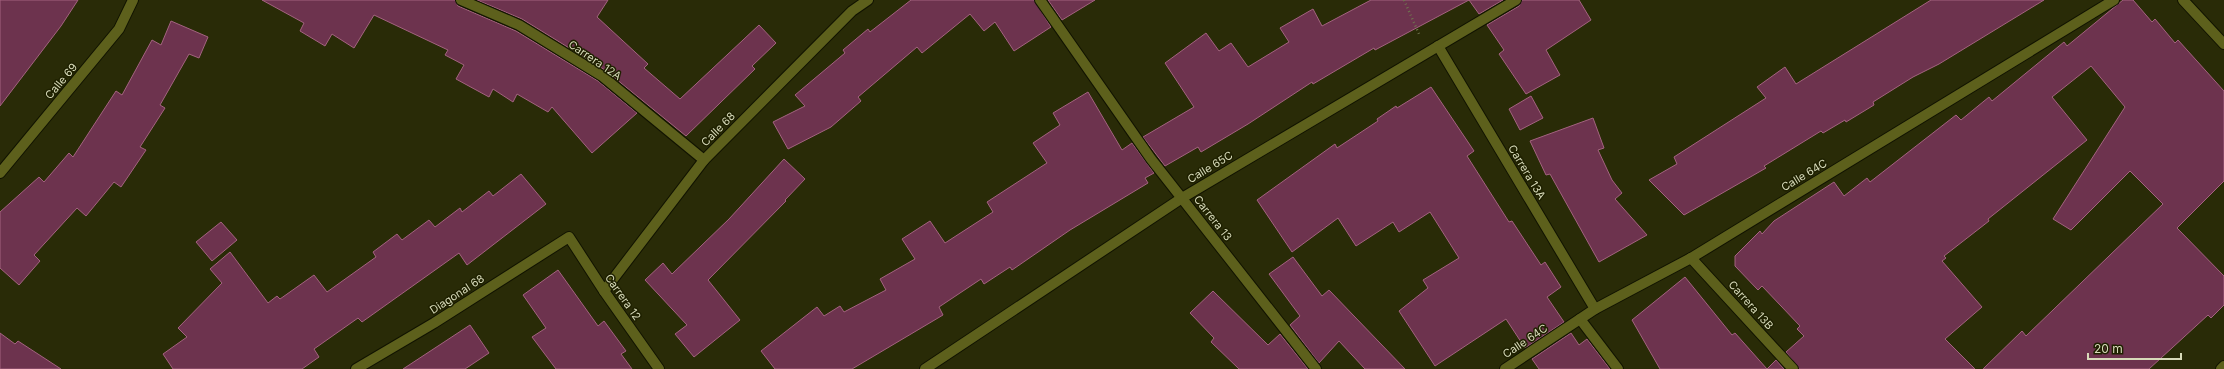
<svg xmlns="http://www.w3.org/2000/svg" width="2224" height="369" viewBox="0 0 2224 369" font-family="Inter,sans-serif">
  <rect width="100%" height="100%" fill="#292b07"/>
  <g fill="#6d334e" stroke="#a3637f">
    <path d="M0 0H78L61 26 0 106Z"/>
    <path d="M262 0H455L458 6 516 31 598 81 637 113 592 153 552 107 548 112 517 94 513 102 493 89 489 97 456 79 464 65 445 55 448 50 374 15 354 48 332 34 325 46 300 31 304 23Z"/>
    <path d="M477 0H608L597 17 648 64 644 68 680 99 759 25 776 43 752 66 755 69 686 136 605 70 522 19Z"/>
    <path d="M911 0H1034L1051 27 1014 51 995 22 984 31 970 14 922 53 917 47 858 97 861 101 831 127 788 149 773 122 805 106 795 95 845 53 843 50 868 29 870 32Z"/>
    <path d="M1048 0H1095L1062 20Z"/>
    <path d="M1371 0H1503L1479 14 1469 0 1375 50 1374 48 1313 84 1312 82 1248 124 1201 152 1198 147 1165 166 1143 137 1194 107 1165 63 1206 33 1219 51 1231 43 1248 67 1289 42 1280 28 1313 9 1322 26Z"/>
    <path d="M1522 0H1579L1591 20 1546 50 1560 75 1526 94 1499 54 1504 50 1487 25 1519 6Z"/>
    <path d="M1931 0H2044L1939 64 1913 77 1873 102 1874 105 1846 122 1845 120 1823 133 1821 131 1764 166 1766 168 1684 215 1649 180 1677 164 1674 157 1766 98 1757 87 1785 67 1796 84Z"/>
    <path d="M2123 0H2133L2152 22 2155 19 2175 43 2178 40 2224 91V181L2177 228 2224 276V305L2211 318 2208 315 2149 369H1983L2022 331 2026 336 2163 204 2130 171 2071 230 2053 219 2125 107 2091 66 2052 97 2087 140 1988 219 1989 221 1944 256 1946 258 1942 261 1982 307 1945 339 1975 369H1799L1786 352 1804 336 1797 329 1800 326 1762 286 1758 290 1735 266V256L1760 231 1762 234 1774 221 1834 182 1844 196 1867 178 1870 182 1956 115 1961 120 1989 97 1992 101 2064 42 2067 46Z"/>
    <path d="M171 21 208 37 199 58 189 54 160 105 165 108 140 147 146 150 121 187 114 182 86 216 77 208 34 255 40 261 19 285 0 268V212L39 177 44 182 69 153 73 157 116 91 122 95 152 40 161 45Z"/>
    <path d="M1431 87 1474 151 1467 156 1509 222 1512 221 1541 265 1545 262 1561 287 1547 297 1564 322 1525 348 1506 319 1435 366 1399 311 1428 288 1423 280 1459 258 1430 212 1399 232 1393 222 1356 246 1338 218 1292 252 1257 200 1335 144 1337 148 1378 121 1377 119 1396 106 1397 108Z"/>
    <path d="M1088 92 1122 150 1132 143 1154 173 1145 178 1148 183 1070 230 1012 270 1010 267 984 284 981 279 939 307 943 315 852 369H775L761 351 817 307 824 316 840 306 844 312 886 290 880 279 915 259 902 239 930 221 945 243 993 212 987 202 1047 163 1033 143 1060 125 1053 113Z"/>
    <path d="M1531 96 1543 118 1520 130 1509 109Z"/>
    <path d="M1593 118 1604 148 1598 150 1612 180 1622 193 1615 199 1647 235 1599 262 1550 174 1546 175 1530 141Z"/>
    <path d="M784 159 805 179 785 200 786 201 708 280 740 320 694 357 675 334 687 325 645 280 663 263 672 274 729 219Z"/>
    <path d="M521 174 546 204 467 265 459 253 362 322 358 318 314 349 319 357 302 369H173L163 354 187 337 178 328 222 283 210 269 230 252 268 303 277 296 280 299 314 275 327 292 376 257 373 252 397 234 402 240 429 220 435 227 460 208 462 212 489 191 493 196Z"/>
    <path d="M221 222 237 240 212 261 196 242Z"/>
    <path d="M1293 257 1322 296 1329 290 1405 369H1365L1339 341 1319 363 1290 325 1300 316 1269 274Z"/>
    <path d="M558 270 598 326 604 321 626 351 621 354 632 369H556L532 337 546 328 523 295Z"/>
    <path d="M1685 277 1732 335 1735 333 1767 369 1776 360 1784 369H1660L1632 320Z"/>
    <path d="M1213 291 1268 345 1280 334 1308 369H1239L1211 342 1214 338 1190 313Z"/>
    <path d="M470 325 489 353 465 369H403Z"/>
    <path d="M0 333 15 344 18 341 61 369H0Z"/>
    <path d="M1571 333 1579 345 1587 339 1610 369H1539L1532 359Z"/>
  </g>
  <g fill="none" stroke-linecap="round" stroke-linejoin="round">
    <g stroke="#111301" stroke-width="12">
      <path id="service" d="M1580 319 1618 369"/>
    </g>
    <g stroke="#111301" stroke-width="12">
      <g id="minor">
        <path d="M461 0 519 25 602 76 704 160"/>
        <path d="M1040 0 1151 159 1316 369"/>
        <path d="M1438 46 1595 309"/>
        <path d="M0 173 119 29 133 0"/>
        <path d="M1691 258 1793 369"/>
        <path d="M604 291 704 160 852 11 868 0"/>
        <path d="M356 369 434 323 569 237 604 291 659 369"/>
        <path d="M925 369 1182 198 1516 0"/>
        <path d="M1505 369 1595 309 1691 258 2114 0"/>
      </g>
    </g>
    <g stroke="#111301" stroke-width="12">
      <g id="tertiary">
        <path d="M2183 0 2224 44"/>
        <path d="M2221 369 2224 366"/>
      </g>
    </g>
    <path stroke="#707350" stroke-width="2.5" stroke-dasharray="1 3" stroke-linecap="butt" d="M1404 0 1419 34"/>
    <use href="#service" stroke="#5d601c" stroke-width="10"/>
    <use href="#minor" stroke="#5d601c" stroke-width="10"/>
    <use href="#tertiary" stroke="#5d601c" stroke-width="10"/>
  </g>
  <g text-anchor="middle" stroke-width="3" stroke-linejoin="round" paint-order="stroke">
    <g font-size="11" fill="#d7dab9" stroke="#1f2100">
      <text transform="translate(595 60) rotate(34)" y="4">Carrera 12A</text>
      <text transform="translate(61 81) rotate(-50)" y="4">Calle 69</text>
      <text transform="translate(718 129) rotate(-45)" y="4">Calle 68</text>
      <text transform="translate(1210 167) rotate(-31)" y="4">Calle 65C</text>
      <text transform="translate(1527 172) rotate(59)" y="4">Carrera 13A</text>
      <text transform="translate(1804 175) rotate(-31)" y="4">Calle 64C</text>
      <text transform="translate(1213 218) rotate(52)" y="4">Carrera 13</text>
      <text transform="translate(457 294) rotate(-33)" y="4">Diagonal 68</text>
      <text transform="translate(623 297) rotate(55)" y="4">Carrera 12</text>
      <text transform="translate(1751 305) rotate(48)" y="4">Carrera 13B</text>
      <text transform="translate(1525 341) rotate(-34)" y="4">Calle 64C</text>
    </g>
  </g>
  <path d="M2088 353v6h93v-6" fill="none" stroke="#d7dab9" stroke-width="2"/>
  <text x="2094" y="353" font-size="12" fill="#d7dab9" stroke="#1f2100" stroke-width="3" paint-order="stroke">20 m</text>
</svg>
